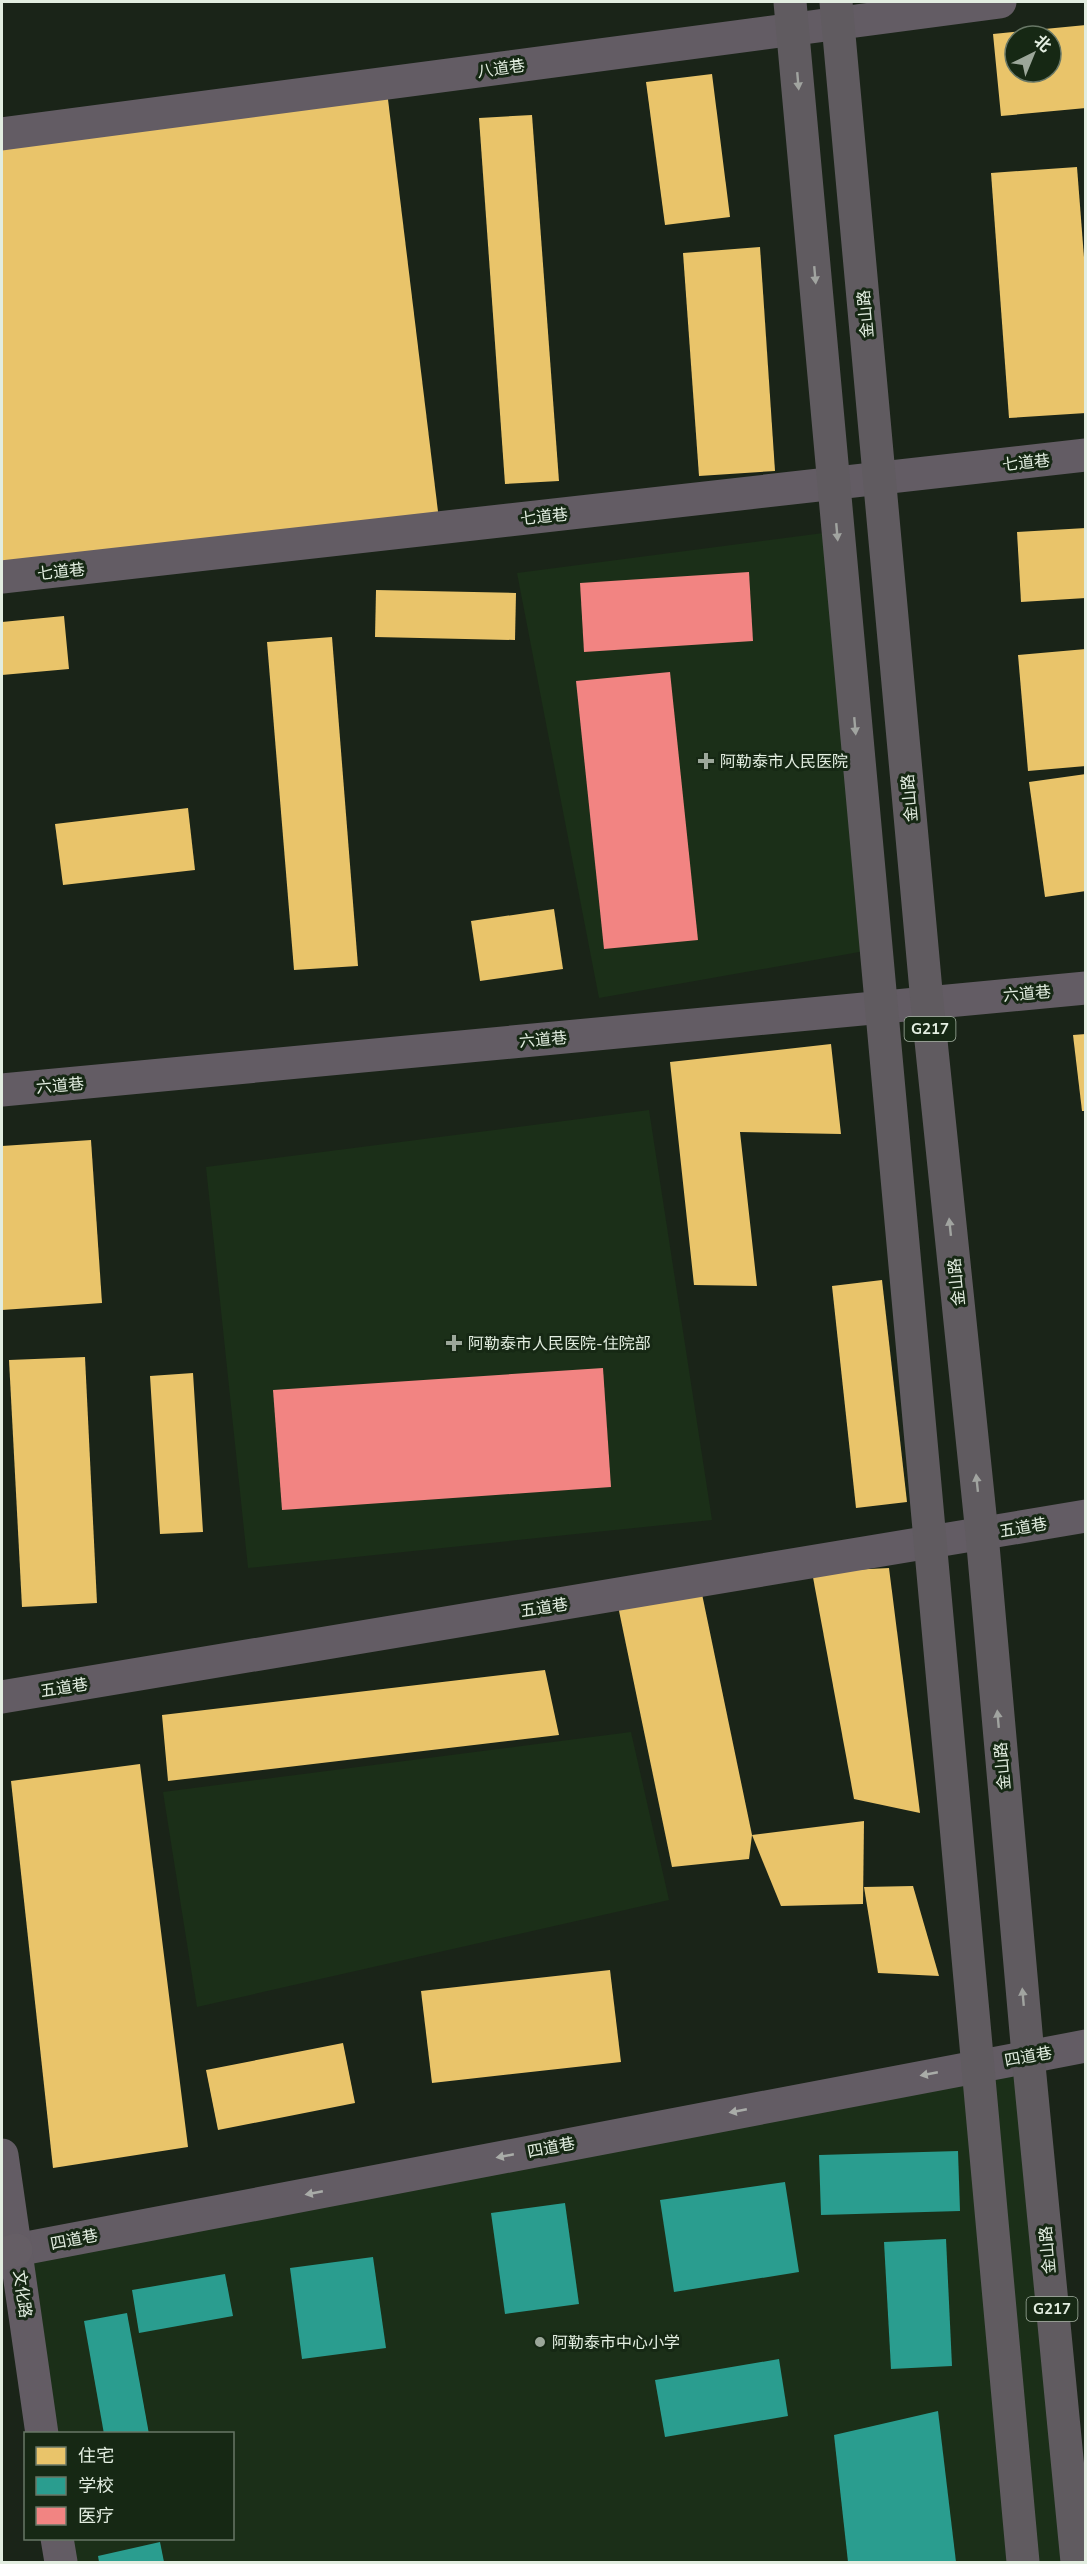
<svg xmlns="http://www.w3.org/2000/svg" width="1087" height="2564" viewBox="0 0 1087 2564" font-family="'Nunito Sans','Noto Sans SC',sans-serif">
  <rect width="100%" height="100%" fill="#1a2418"/>
  <g fill="#1b2f18">
    <path d="M831 532 882 948 599 998 517 573Z"/>
    <path d="M649 1110 712 1520 248 1568 206 1167Z"/>
    <path d="M631 1732 669 1900 197 2007 163 1792Z"/>
    <path d="M1028 2055 1077 2562H58L54 2539 232 2538V2434L39 2433 12 2251Z"/>
  </g>
  <g fill="#e9c46a" fill-rule="evenodd">
    <path d="M1086 25V108L1001 116 993 34ZM1015 36H1051V72H1015Z"/>
    <path d="M712 74 730 217 665 225 646 82Z"/>
    <path d="M386 83 440 528 2 577V134Z"/>
    <path d="M532 115 559 481 505 484 479 118Z"/>
    <path d="M1077 167 1086 283V413L1009 418 991 173Z"/>
    <path d="M760 247 775 471 699 476 683 253Z"/>
    <path d="M1086 528V598L1021 602 1017 532Z"/>
    <path d="M376 590 516 593 515 640 375 637Z"/>
    <path d="M64 616 69 669 2 675V622Z"/>
    <path d="M332 637 358 966 294 970 267 642Z"/>
    <path d="M1086 649V766L1028 771 1018 655Z"/>
    <path d="M1086 774V891L1045 897 1029 782Z"/>
    <path d="M188 808 195 870 63 885 55 824Z"/>
    <path d="M554 909 563 969 480 981 471 921Z"/>
    <path d="M1086 1034V1111H1082L1073 1035Z"/>
    <path d="M831 1044 841 1134 740 1132 757 1286 694 1285 670 1062Z"/>
    <path d="M91 1140 102 1303 2 1310V1146Z"/>
    <path d="M882 1280 907 1502 856 1508 832 1286Z"/>
    <path d="M85 1357 97 1603 22 1607 9 1360Z"/>
    <path d="M193 1373 203 1532 160 1534 150 1376Z"/>
    <path d="M889 1568 920 1813 854 1799 812 1572Z"/>
    <path d="M702 1594 752 1835 749 1859 672 1867 618 1606Z"/>
    <path d="M545 1670 559 1735 168 1781 162 1715Z"/>
    <path d="M140 1764 188 2147 53 2168 11 1781Z"/>
    <path d="M864 1821 863 1904 781 1906 752 1835Z"/>
    <path d="M913 1886 939 1976 878 1973 864 1887Z"/>
    <path d="M610 1970 621 2062 432 2083 421 1991Z"/>
    <path d="M343 2043 355 2103 218 2130 206 2070Z"/>
  </g>
  <g fill="#2a9d8f">
    <path d="M958 2151 960 2211 821 2215 819 2155Z"/>
    <path d="M785 2182 799 2272 674 2292 660 2200Z"/>
    <path d="M565 2203 579 2304 505 2314 491 2213Z"/>
    <path d="M946 2239 952 2366 891 2369 884 2242Z"/>
    <path d="M373 2257 386 2348 302 2359 290 2268Z"/>
    <path d="M225 2274 233 2316 139 2333 132 2290Z"/>
    <path d="M127 2313 149 2434H104L84 2321Z"/>
    <path d="M779 2359 788 2416 665 2437 655 2380Z"/>
    <path d="M938 2411 956 2562H848L834 2435Z"/>
    <path d="M160 2542 164 2562H99L98 2556Z"/>
  </g>
  <g fill="#f28482">
    <path d="M749 572 753 641 584 652 580 583Z"/>
    <path d="M670 672 698 940 604 949 576 681Z"/>
    <path d="M603 1368 611 1487 282 1510 273 1390Z"/>
  </g>
  <g fill="none" stroke-linecap="round" stroke-linejoin="round">
    <g stroke="#635c64" stroke-width="33">
      <path d="M2 134 1000 2"/>
      <path d="M2 577 1086 455"/>
      <path d="M2 1090 1086 988"/>
      <path d="M2 1697 1086 1516"/>
      <path d="M16 2250 1086 2046"/>
    </g>
    <g stroke="#635c64" stroke-width="33">
      <path d="M2 2155 42 2434"/>
      <path d="M57 2538 61 2562"/>
    </g>
    <path stroke="#655e65" stroke-width="33" d="M2 2254 16 2250"/>
    <g stroke="#605b60" stroke-width="33">
      <path d="M790 2 1023 2562"/>
      <path d="M836 2 927 1002 982 1534 1028 2055 1077 2562"/>
    </g>
  </g>
  <defs><path id="oneway-solid" d="M-6-.8H1V-3.2L6.5 0L1 3.2V.8H-6Z" transform="scale(1.5)"/></defs>
  <g fill="#a1a4a0">
    <use href="#oneway-solid" transform="translate(798 81) rotate(85)"/>
    <use href="#oneway-solid" transform="translate(815 275) rotate(85)"/>
    <use href="#oneway-solid" transform="translate(837 532) rotate(85)"/>
    <use href="#oneway-solid" transform="translate(855 726) rotate(85)"/>
    <use href="#oneway-solid" transform="translate(950 1227) rotate(-96)"/>
    <use href="#oneway-solid" transform="translate(977 1483) rotate(-96)"/>
    <use href="#oneway-solid" transform="translate(998 1719) rotate(-95)"/>
    <use href="#oneway-solid" transform="translate(1023 1997) rotate(-95)"/>
  </g>
  <g fill="#a9aca8">
    <use href="#oneway-solid" transform="translate(929 2074) rotate(169)"/>
    <use href="#oneway-solid" transform="translate(738 2111) rotate(169)"/>
    <use href="#oneway-solid" transform="translate(505 2156) rotate(169)"/>
    <use href="#oneway-solid" transform="translate(314 2193) rotate(169)"/>
  </g>
  <g fill="#9ca79a" stroke="#162814" stroke-width="2">
    <path d="M703 752h6v6h6v6h-6v6h-6v-6h-6v-6h6z"/>
    <path d="M451 1334h6v6h6v6h-6v6h-6v-6h-6v-6h6z"/>
    <circle cx="540" cy="2342" r="6"/>
  </g>
  <g text-anchor="middle" stroke-width="6" stroke-linejoin="round" paint-order="stroke">
    <g fill="#162814" stroke="#a5b2a3" stroke-width="1.5">
      <rect x="904.5" y="1017" width="51" height="24" rx="4.5"/>
      <rect x="1026.5" y="2297" width="51" height="24" rx="4.5"/>
    </g>
    <g font-size="15" font-weight="bold" fill="#e2ede0">
      <text x="930" y="1034">G217</text>
      <text x="1052" y="2314">G217</text>
    </g>
    <g font-size="16" fill="#e2ede0" stroke="#162814">
      <text transform="translate(501 68) rotate(-8)" y="6">八道巷</text>
      <text transform="translate(865 314) rotate(-95)" y="6">金山路</text>
      <text transform="translate(1026 462) rotate(-6)" y="6">七道巷</text>
      <text transform="translate(544 516) rotate(-6)" y="6">七道巷</text>
      <text transform="translate(61 571) rotate(-6)" y="6">七道巷</text>
      <text transform="translate(909 798) rotate(-95)" y="6">金山路</text>
      <text transform="translate(1027 993) rotate(-5)" y="6">六道巷</text>
      <text transform="translate(543 1039) rotate(-5)" y="6">六道巷</text>
      <text transform="translate(60 1085) rotate(-5)" y="6">六道巷</text>
      <text transform="translate(956 1282) rotate(-96)" y="6">金山路</text>
      <text transform="translate(1023 1527) rotate(-10)" y="6">五道巷</text>
      <text transform="translate(544 1607) rotate(-9)" y="6">五道巷</text>
      <text transform="translate(64 1687) rotate(-9)" y="6">五道巷</text>
      <text transform="translate(1002 1766) rotate(-95)" y="6">金山路</text>
      <text transform="translate(1028 2056) rotate(-10)" y="6">四道巷</text>
      <text transform="translate(551 2147) rotate(-11)" y="6">四道巷</text>
      <text transform="translate(74 2239) rotate(-11)" y="6">四道巷</text>
      <text transform="translate(1047 2250) rotate(-95)" y="6">金山路</text>
      <text transform="translate(23 2294) rotate(82)" y="6">文化路</text>
    </g>
    <g font-size="16" fill="#e2ede0" stroke="#162814" text-anchor="start">
      <text x="720" y="767">阿勒泰市人民医院</text>
      <text x="468" y="1349">阿勒泰市人民医院-住院部</text>
      <text x="552" y="2348">阿勒泰市中心小学</text>
    </g>
  </g>
  <rect width="1087" height="2564" fill="none" stroke="#e2ede0" stroke-width="6"/>
  <rect x="24" y="2432" width="210" height="108" fill="#162814" stroke="#687766" stroke-width="1.5"/>
  <rect x="36" y="2447" width="30" height="18" fill="#e9c46a" stroke="#687766" stroke-width="1.5"/>
  <text x="78" y="2462" font-size="18" fill="#e2ede0">住宅</text>
  <rect x="36" y="2477" width="30" height="18" fill="#2a9d8f" stroke="#687766" stroke-width="1.5"/>
  <text x="78" y="2492" font-size="18" fill="#e2ede0">学校</text>
  <rect x="36" y="2507" width="30" height="18" fill="#f28482" stroke="#687766" stroke-width="1.5"/>
  <text x="78" y="2522" font-size="18" fill="#e2ede0">医疗</text>
  <g transform="translate(1033 54) rotate(43)"><circle r="28" fill="#162814" stroke="#687766" stroke-width="1.5"/>
  <path d="M0-4.5L10 22L0 15L-10 22Z" fill="#9ca79a"/>
  <text y="-9" font-size="16" font-weight="bold" text-anchor="middle" fill="#e2ede0">北</text>
  </g>
</svg>
